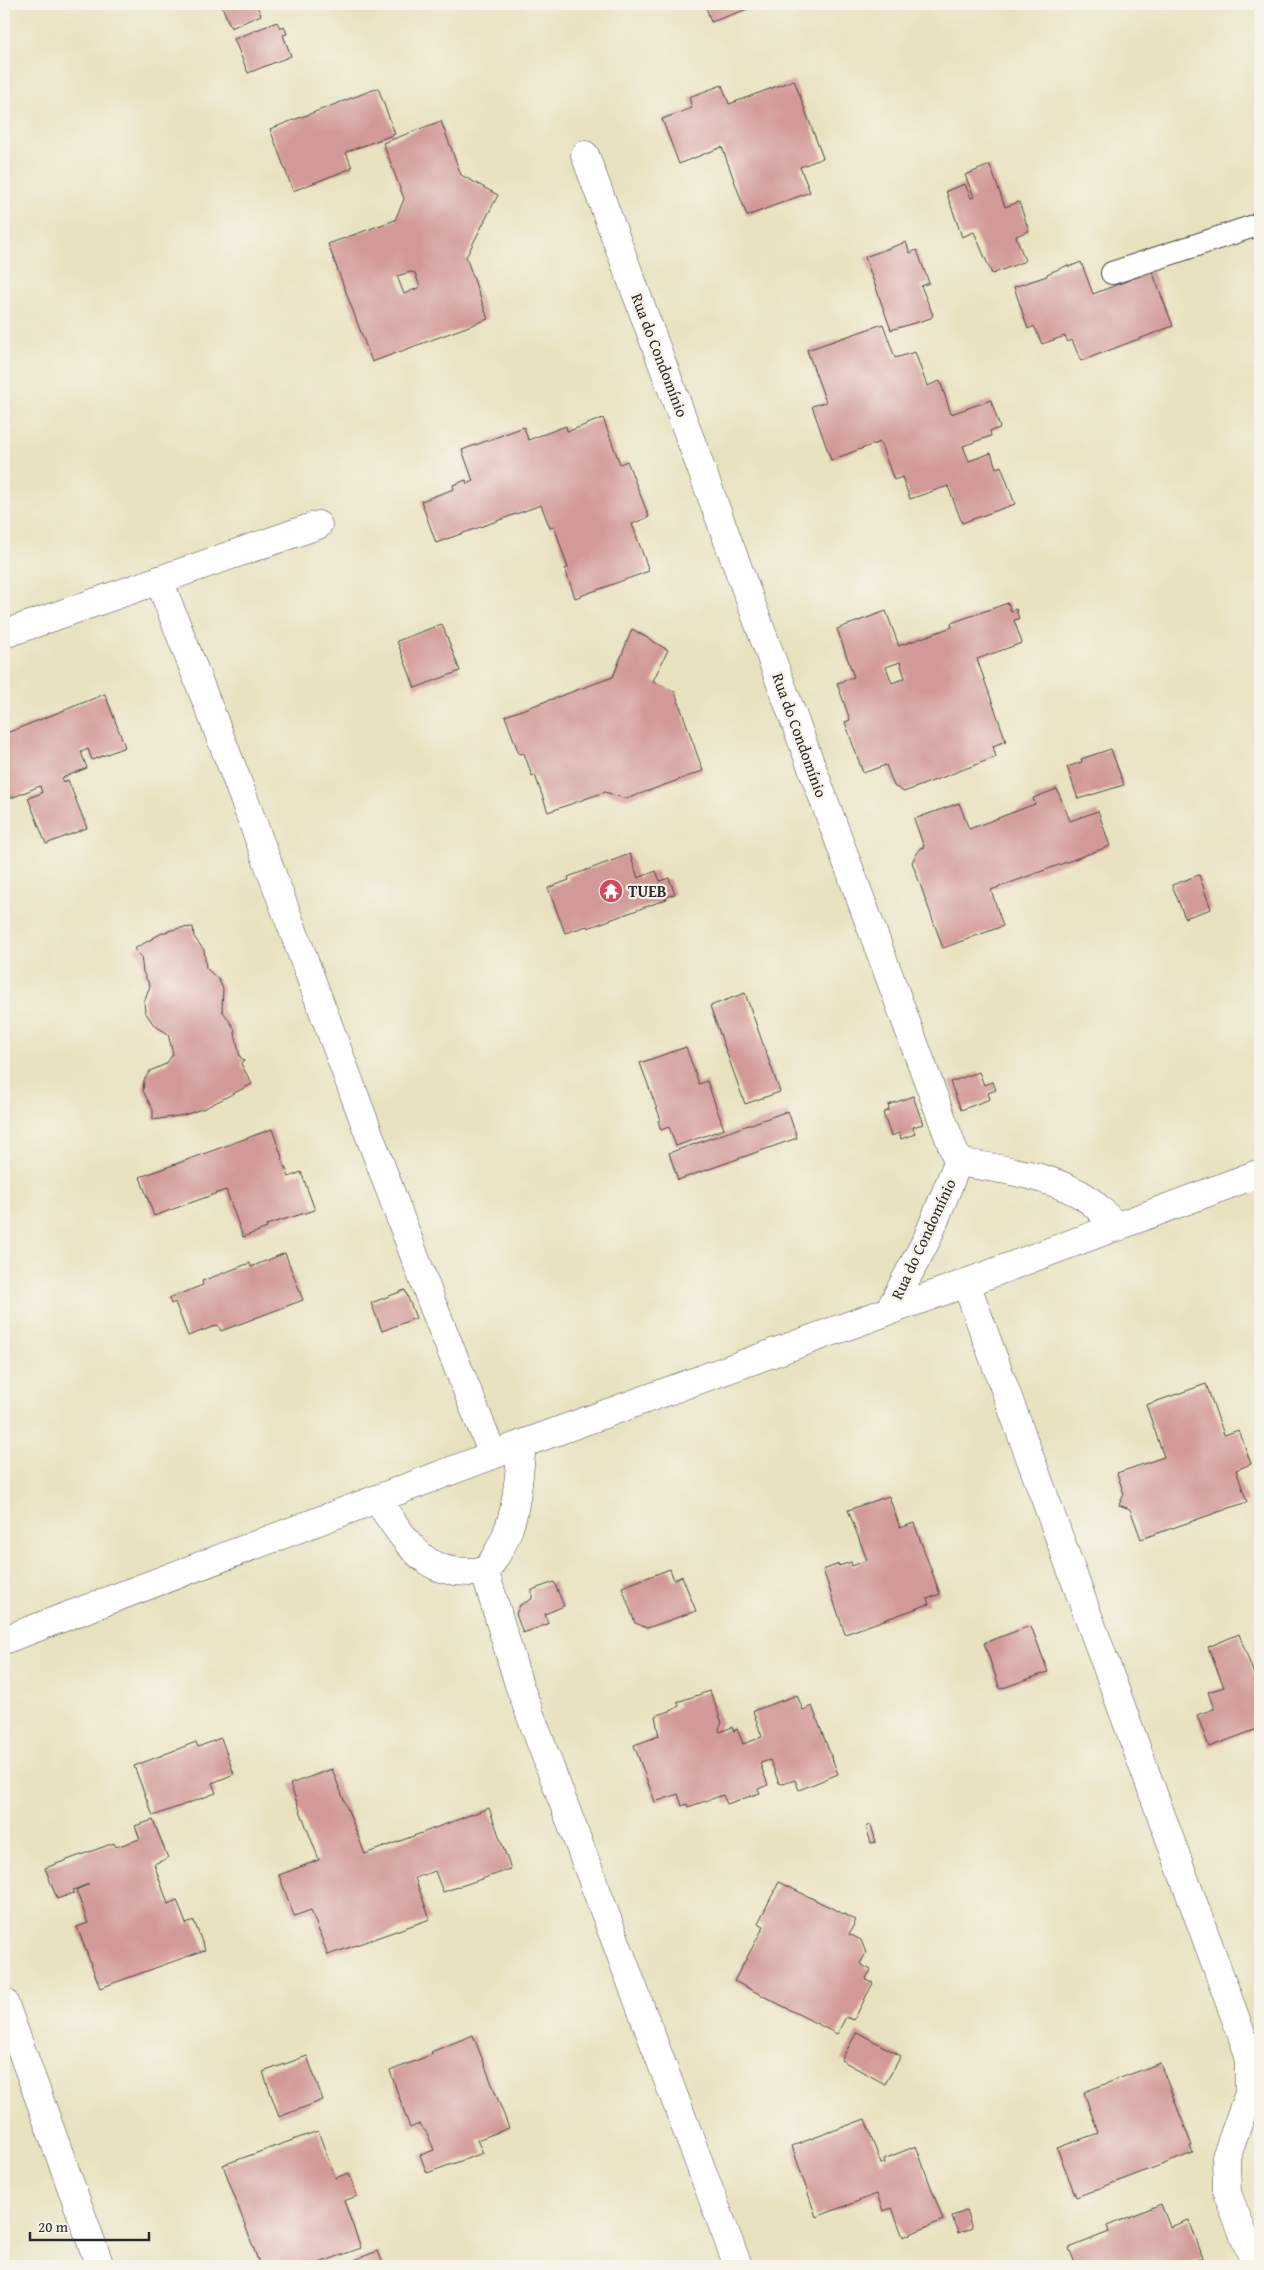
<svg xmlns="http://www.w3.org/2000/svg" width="1264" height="2270" viewBox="0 0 1264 2270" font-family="'Gentium Book Plus',serif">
  <rect width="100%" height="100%" fill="#f7f3e8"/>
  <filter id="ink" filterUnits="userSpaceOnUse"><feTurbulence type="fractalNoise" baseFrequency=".02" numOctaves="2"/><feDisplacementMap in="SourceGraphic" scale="10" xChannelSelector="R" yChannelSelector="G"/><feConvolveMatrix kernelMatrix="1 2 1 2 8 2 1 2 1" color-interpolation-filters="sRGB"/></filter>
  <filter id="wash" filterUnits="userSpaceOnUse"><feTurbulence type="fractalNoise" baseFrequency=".0096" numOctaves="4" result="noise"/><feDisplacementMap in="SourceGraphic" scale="20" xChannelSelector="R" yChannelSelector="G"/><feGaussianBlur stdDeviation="1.12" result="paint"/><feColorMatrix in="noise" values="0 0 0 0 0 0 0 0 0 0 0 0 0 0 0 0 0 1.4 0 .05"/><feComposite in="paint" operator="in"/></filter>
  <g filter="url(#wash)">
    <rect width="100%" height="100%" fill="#e9e2c1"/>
    <g id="blocks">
      <g fill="#d19997" fill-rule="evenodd">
        <path d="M221 4H256L261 15 231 28Z"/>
        <path d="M705 4H762L711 22Z"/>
        <path d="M277 22 280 28 284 26 287 34 283 35 291 56 248 73 234 39Z"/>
        <path d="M794 80 823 158 800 167 810 192 747 216 722 147 679 164 662 119 692 108 689 97 722 85 729 104Z"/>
        <path d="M378 88 395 134 346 152 352 168 293 191 270 129Z"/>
        <path d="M441 121 461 175 498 195 466 257 488 319 372 362 328 244 395 220 404 199 383 143ZM411 272 415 273 420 287 404 294 397 276Z"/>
        <path d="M990 165 1005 207 1019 202 1029 231 1016 236 1025 261 992 274 974 232 962 237 946 191 965 184 971 198 974 197 965 175Z"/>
        <path d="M906 242 910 253 917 250 929 283 921 286 933 315 931 318 891 330 865 257Z"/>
        <path d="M1081 262 1093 294 1152 271 1173 326 1081 361 1072 340 1068 342 1065 336 1042 344 1034 326 1028 329 1014 287 1047 276V274L1068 265 1069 267Z"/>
        <path d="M883 324 895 358 915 352 927 386 940 381 951 414 991 400 1000 428 990 431 991 436 963 446 969 461 991 453 996 468 1001 466 1015 504 962 523 948 486 910 499 902 477 894 480 880 442 831 460 812 406 826 402 807 350Z"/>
        <path d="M603 418 620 464 627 461 649 517 632 524 649 571 575 598 565 569 568 568 554 526 550 528 541 505 436 543 421 501 454 489 453 485 466 480 467 484 473 481 462 450 524 427 528 440 566 426 567 431 572 430Z"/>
        <path d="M1008 603 1011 611 1016 609 1019 619 1014 620 1022 643 977 659 1006 741 993 746 996 757 904 792 894 786 886 765 863 773 845 722 850 720 837 683 854 677 837 629 886 611 899 646 952 627 951 623ZM900 662 905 678 892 683 886 667Z"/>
        <path d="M442 624 460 671 415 688 397 641Z"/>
        <path d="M632 629 668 650 653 681 675 692 703 771 626 799 605 792 548 812 535 775 532 776 524 753 519 754 505 716 613 677Z"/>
        <path d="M105 694 125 747 92 760 88 749 81 752 87 768 62 778 63 782 68 780 87 828 46 844 28 798 42 793 40 786 4 801V734Z"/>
        <path d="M1111 749 1124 785 1078 799 1067 767 1082 762 1081 759Z"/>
        <path d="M1057 789 1070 821 1098 811 1110 846 991 890 1003 926 943 948 912 862 920 848 924 847 914 819 959 803 969 829 1035 804 1033 798Z"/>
        <path d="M630 854 638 878 656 871 660 881 669 878 675 894 666 897 667 899 588 928 587 926 565 933 548 888 569 880 568 877Z"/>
        <path d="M1199 875 1211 909 1185 918 1172 885Z"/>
        <path d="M193 927 194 937 204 950 206 968 219 980 223 989 222 1010 234 1028 240 1057 244 1060 241 1063 242 1066 252 1084 205 1108 184 1115 153 1120V1110L143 1091 144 1080 150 1071 166 1064 173 1054 168 1034 154 1025 145 1012 144 1001 150 986 143 972 141 956 134 949 162 933 179 928Z"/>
        <path d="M745 993 780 1092 745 1104 710 1006Z"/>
        <path d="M686 1047 699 1084 707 1081 724 1129 676 1146 669 1127 661 1130 658 1121 661 1120 640 1063Z"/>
        <path d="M979 1072 984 1085 993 1082 996 1090 988 1093 990 1099 961 1110 950 1082Z"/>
        <path d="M913 1096 923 1124 913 1127 915 1134 901 1139 899 1133 891 1136 883 1113 889 1110 888 1105Z"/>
        <path d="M788 1111 797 1138 678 1180 669 1153Z"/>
        <path d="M272 1129 289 1177 301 1172 315 1210 266 1225 267 1228 243 1237 226 1190 154 1216 140 1177Z"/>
        <path d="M285 1253 303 1300 221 1331 218 1325 188 1336 175 1302 171 1304 169 1298 203 1285 202 1281 250 1263 251 1267Z"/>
        <path d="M405 1290 416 1318 382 1331 371 1303Z"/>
        <path d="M1206 1384 1224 1435 1239 1430 1251 1464 1236 1470 1247 1502 1141 1539 1130 1509 1119 1505 1124 1494 1117 1473 1164 1457 1146 1405Z"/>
        <path d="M889 1496 900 1528 914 1523 940 1594 927 1599 929 1604 845 1634 823 1570 839 1564V1566L851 1562 852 1566 867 1560 848 1510Z"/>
        <path d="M670 1569 674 1580 682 1576 696 1611 647 1628 635 1623 622 1587Z"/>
        <path d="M554 1582 564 1606 545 1614 548 1624 523 1633 516 1614 520 1605 532 1599V1590Z"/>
        <path d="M1030 1626 1033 1631 1048 1672 1000 1689 984 1643Z"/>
        <path d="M1239 1634 1254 1674 1260 1672V1728L1209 1747 1197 1715 1214 1709 1208 1692 1224 1687 1208 1647Z"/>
        <path d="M710 1691 722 1723 719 1728 720 1732 732 1727 734 1731 737 1729 743 1744 762 1737 753 1711 797 1695 803 1710 812 1706 838 1774 799 1790 795 1780 783 1784 779 1783 770 1760 760 1763 768 1785 758 1789 760 1793 727 1804 723 1795 688 1807 687 1804 682 1806 678 1794 655 1802 634 1745 659 1736 655 1716 673 1710 679 1706 677 1702Z"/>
        <path d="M221 1738 234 1774 212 1783 216 1793 153 1816 134 1766 196 1742 198 1747Z"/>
        <path d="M332 1769 365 1854 489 1808 511 1869 443 1892 435 1871 415 1878 430 1919 328 1955 311 1910 294 1916 279 1875 319 1860 290 1784Z"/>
        <path d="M153 1820 168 1858 154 1864 168 1904 177 1900 186 1924 194 1921 205 1950 100 1988 77 1927 88 1923 76 1890 89 1884 73 1890 74 1893 57 1899 45 1868 114 1843 116 1847 140 1839 135 1826Z"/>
        <path d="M871 1825 876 1842 871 1843 866 1827Z"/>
        <path d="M779 1882 856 1920 849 1934 861 1940 866 1953 860 1964 871 1970 865 1980 873 1983 854 2020 846 2017 837 2034 734 1981 764 1926 758 1923Z"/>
        <path d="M857 2032 901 2056 885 2084 841 2060Z"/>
        <path d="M473 2035 509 2128 477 2140 483 2153 427 2173 420 2155 434 2150 427 2133 419 2124 410 2128 390 2071 433 2054 431 2052Z"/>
        <path d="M307 2056 323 2100 279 2117 263 2072Z"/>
        <path d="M1160 2063 1192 2146H1190L1193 2153 1076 2197 1057 2148 1098 2133 1084 2092Z"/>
        <path d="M865 2119 881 2164 885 2163 884 2159 916 2146 943 2220 903 2237 892 2208 883 2211 877 2194 816 2217 792 2146Z"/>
        <path d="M318 2131 335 2178 349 2173 357 2196 344 2201 361 2248 311 2266H260L223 2165Z"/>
        <path d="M1161 2204 1170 2227 1189 2220 1203 2258 1186 2264V2266H1076L1069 2248 1109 2232 1107 2226Z"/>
        <path d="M966 2211 972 2228 958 2233 952 2216Z"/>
        <path d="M378 2251 384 2266H356L354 2260Z"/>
      </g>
    </g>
  </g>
  <g filter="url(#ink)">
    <use href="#blocks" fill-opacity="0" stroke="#484642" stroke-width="1"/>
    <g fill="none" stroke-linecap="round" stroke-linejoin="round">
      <g stroke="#484642" stroke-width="24">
        <path id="service" d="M1112 273 1260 224"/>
      </g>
      <g stroke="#484642" stroke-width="29">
        <g id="minor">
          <path d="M585 155 958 1162 927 1239 890 1309"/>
          <path d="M159 580 232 767 432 1303 493 1455"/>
          <path d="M4 634 318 525"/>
          <path d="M958 1162C1000 1169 1043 1174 1080 1194 1094 1201 1106 1217 1118 1227"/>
          <path d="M966 1283 1249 2055V2093L1226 2157 1227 2193 1256 2266"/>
          <path d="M377 1500C393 1521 409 1551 432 1564 447 1573 468 1572 485 1572"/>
          <path d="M485 1572 519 1685 738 2266"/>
          <path d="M485 1572C517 1530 517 1495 522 1444"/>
          <path d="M4 2002 100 2266"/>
        </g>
      </g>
      <g stroke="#484642" stroke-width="29">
        <path id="tertiary" d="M4 1640 522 1444 966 1283 1260 1173"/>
      </g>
      <use href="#service" stroke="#fff" stroke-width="22"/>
      <use href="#minor" stroke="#fff" stroke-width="28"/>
      <use href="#tertiary" stroke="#fff" stroke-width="28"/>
    </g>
  </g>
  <defs>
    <g id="temple-disc" transform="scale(1.25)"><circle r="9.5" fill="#d1495b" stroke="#f7f3e8"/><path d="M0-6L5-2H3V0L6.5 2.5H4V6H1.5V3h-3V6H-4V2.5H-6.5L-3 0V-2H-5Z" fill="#fff"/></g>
  </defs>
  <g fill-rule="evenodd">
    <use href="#temple-disc" x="611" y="891"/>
  </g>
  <g text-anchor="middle" stroke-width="4.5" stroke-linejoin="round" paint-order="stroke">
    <g font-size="16" fill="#2b2b2b" stroke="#f7f3e8">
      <text transform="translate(660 355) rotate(69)" y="6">Rua do Condomínio</text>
      <text transform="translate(800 735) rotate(70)" y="6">Rua do Condomínio</text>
      <text transform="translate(923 1239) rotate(-65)" y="6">Rua do Condomínio</text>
    </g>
    <g font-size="16" font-weight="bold" fill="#2b2b2b" stroke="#f7f3e8" text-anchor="start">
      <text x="628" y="897">TUEB</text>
    </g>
  </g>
  <rect width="1264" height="2270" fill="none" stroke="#f7f3e8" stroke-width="20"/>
  <path d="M30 2232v8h119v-8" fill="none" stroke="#2b2b2b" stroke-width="2.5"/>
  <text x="38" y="2232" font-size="15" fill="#2b2b2b" stroke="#f7f3e8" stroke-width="4" paint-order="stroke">20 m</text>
</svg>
